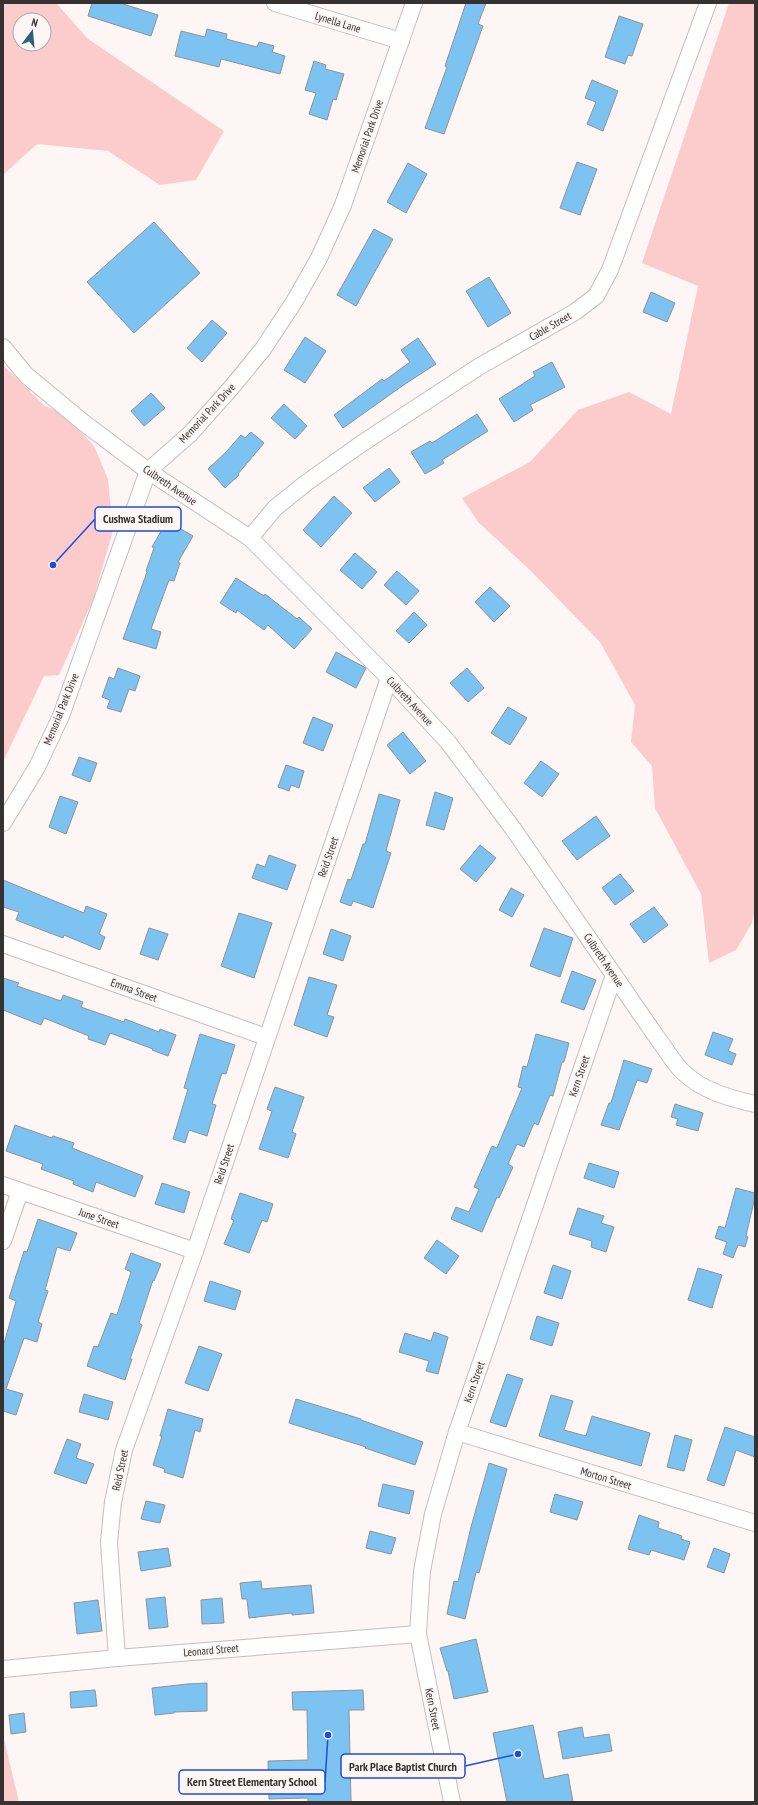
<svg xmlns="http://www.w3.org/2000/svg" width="758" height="1805" viewBox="0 0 758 1805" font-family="'PT Sans Narrow',sans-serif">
  <rect width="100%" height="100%" fill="#fef5f5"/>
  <g fill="#fccccc" fill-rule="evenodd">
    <path d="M3 3H56L88 39 224 131 196 180 160 185 108 151 37 144 3 175ZM20 20H44V44H20Z"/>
    <path d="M729 3H755V908L752 923 736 950 709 963 701 894 655 808 652 766 631 742 635 705 600 642 531 571 478 522 462 498 530 462 578 410 629 392 671 414 698 286 642 263Z"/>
    <path d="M3 365 45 406 65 414 94 446 108 479 113 531 93 600 59 675 44 676 3 762Z"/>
    <path d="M3 1735 19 1802H3Z"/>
  </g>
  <g fill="#7cc3f2" stroke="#8d9397">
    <path d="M92 3H120L158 15 151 36 88 16Z"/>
    <path d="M466 3H486L478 24 483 26 444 134 425 128 447 67 445 66Z"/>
    <path d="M619 16 643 24 632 56 628 55 625 64 605 57Z"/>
    <path d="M207 29 227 34 226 39 257 47 259 42 274 46 272 52 285 56 280 74 221 59 219 67 175 56 181 31 205 37Z"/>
    <path d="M314 61 326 65 325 69 344 74 336 100 333 99 327 120 309 114 316 93 305 90Z"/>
    <path d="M592 80 618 91 603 131 587 124 596 102 585 98Z"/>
    <path d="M577 162 597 169 580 215 560 208Z"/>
    <path d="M408 163 427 174 406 213 387 202Z"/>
    <path d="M154 222 200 273 134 333 87 282Z"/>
    <path d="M374 229 393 239 356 306 337 295Z"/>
    <path d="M489 277 511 313 488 327 466 291Z"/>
    <path d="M651 292 675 303 667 322 643 312Z"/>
    <path d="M212 320 227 333 202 362 187 348Z"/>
    <path d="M305 337 326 351 305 383 284 370Z"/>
    <path d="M418 338 436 364 405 384 343 428 334 415 382 379 384 381 410 362 401 350Z"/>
    <path d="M552 362 565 387 530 405 533 410 514 422 499 399 535 376 533 372Z"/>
    <path d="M151 393 165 408 144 426 131 411Z"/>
    <path d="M284 404 307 426 295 439 271 418Z"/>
    <path d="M477 414 488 431 442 460 444 463 425 474 411 452 430 441 432 443Z"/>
    <path d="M251 432 264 443 238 474 239 475 225 488 208 469 226 452 241 435 245 438Z"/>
    <path d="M389 468 400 482 375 502 363 488Z"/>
    <path d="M334 496 352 513 321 547 303 530Z"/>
    <path d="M167 521 193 536 178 562 180 563 174 581 169 580 151 629 161 632 156 649 123 639 147 572 146 571 154 548 152 547Z"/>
    <path d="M355 553 377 572 362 589 340 570Z"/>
    <path d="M397 571 419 591 406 605 384 585Z"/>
    <path d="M236 578 264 596 265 594 297 619 299 617 312 629 294 649 268 625 264 630 237 610 236 613 220 603Z"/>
    <path d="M490 587 510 606 494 622 475 602Z"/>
    <path d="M414 612 427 625 409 643 396 631Z"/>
    <path d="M336 652 366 668 356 688 326 672Z"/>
    <path d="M118 668 140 676 135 691 129 689 121 712 107 708 110 700 102 697 109 677 114 679Z"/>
    <path d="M467 668 484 688 468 702 450 683Z"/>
    <path d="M508 707 527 718 510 745 491 733Z"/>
    <path d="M313 717 333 725 323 751 303 743Z"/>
    <path d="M403 732 426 761 410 774 387 745Z"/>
    <path d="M79 757 97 763 90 782 72 775Z"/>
    <path d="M541 761 559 774 542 797 524 783Z"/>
    <path d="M286 765 304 771 299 788 291 785 289 791 278 787Z"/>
    <path d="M435 792 453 798 444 830 426 825Z"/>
    <path d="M379 794 400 800 386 851 391 853 373 908 353 901 351 906 340 902 348 879 351 880 363 844H365Z"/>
    <path d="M60 796 78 802 66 834 49 827Z"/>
    <path d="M596 816 610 836 577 860 562 841Z"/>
    <path d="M480 845 496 858 476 882 460 869Z"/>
    <path d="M269 855 296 865 287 890 252 878 257 864 265 867Z"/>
    <path d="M620 874 634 891 615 905 602 888Z"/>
    <path d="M3 880 84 913 86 906 107 914 99 934 105 937 100 950 64 935 63 938 16 920 19 912 3 907Z"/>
    <path d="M511 888 524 895 512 917 499 910Z"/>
    <path d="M654 907 668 925 644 943 630 924Z"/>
    <path d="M239 913 272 923 254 978 221 966Z"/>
    <path d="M149 928 168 934 158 960 140 954Z"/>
    <path d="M544 928 573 938 560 977 530 966Z"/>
    <path d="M331 929 351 936 343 961 323 954Z"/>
    <path d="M572 971 596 980 584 1010 561 1002Z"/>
    <path d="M309 977 337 985 327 1015 334 1017 327 1037 294 1025Z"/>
    <path d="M3 978 19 983 17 986 61 1001 63 995 83 1002 81 1007 124 1022 125 1019 159 1032 160 1029 176 1035 168 1056 152 1050 153 1049 110 1033 105 1045 88 1039 89 1036 44 1018 41 1025 3 1010Z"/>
    <path d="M713 1032 733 1039 728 1051 736 1054 732 1065 705 1055Z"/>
    <path d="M200 1034 235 1045 226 1074 222 1073 212 1104 216 1105 207 1136 189 1130 185 1143 173 1139 188 1089 184 1088Z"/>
    <path d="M536 1034 569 1043 564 1062H562L553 1096 550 1095 538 1125 534 1123 524 1147 517 1144 508 1164 513 1167 499 1198 497 1197 482 1232 451 1219 456 1207 469 1212 479 1189 474 1187 492 1146 497 1148 522 1088 518 1087 523 1066 527 1067Z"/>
    <path d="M624 1060 652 1069 647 1083 637 1080 619 1130 601 1125 609 1103H611Z"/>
    <path d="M275 1087 304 1097 292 1132 296 1134 288 1158 259 1149 272 1111 267 1109Z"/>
    <path d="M675 1104 703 1113 698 1131 676 1125 678 1119 671 1117Z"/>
    <path d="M15 1125 52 1138 53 1136 74 1143 72 1148 143 1176 135 1197 96 1182 93 1192 73 1184 74 1181 41 1169 43 1164 6 1151Z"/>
    <path d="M589 1163 619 1172 614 1188 584 1178Z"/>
    <path d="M162 1183 190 1192 184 1213 155 1204Z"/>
    <path d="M736 1188 755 1193V1197L746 1236 748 1237 745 1247 738 1245 733 1258 723 1254 727 1242 715 1238 719 1226 725 1228Z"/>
    <path d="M240 1193 273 1204 267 1222 262 1220 249 1253 224 1244 234 1220 231 1219Z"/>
    <path d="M578 1208 604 1216 601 1223 614 1227 606 1252 591 1247 592 1241 569 1234Z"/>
    <path d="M38 1219 77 1233 70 1251 57 1247 45 1290 48 1291 38 1322 42 1324 37 1342 24 1338 6 1389 23 1394 16 1415 3 1411V1347L16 1301 9 1298 24 1251 27 1252Z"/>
    <path d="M437 1240 459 1256 446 1274 424 1258Z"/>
    <path d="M131 1253 161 1264 154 1281 153 1280 139 1323 142 1325 130 1359H132L125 1380 87 1366 94 1346 98 1347 111 1313 117 1315 131 1272 125 1269Z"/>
    <path d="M553 1265 571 1271 562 1299 544 1293Z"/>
    <path d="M698 1268 722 1275 712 1308 688 1300Z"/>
    <path d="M210 1281 241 1291 235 1310 204 1301Z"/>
    <path d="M537 1316 559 1323 552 1346 530 1339Z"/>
    <path d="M434 1332 448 1337 438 1374 426 1371 429 1361 399 1352 405 1333 431 1341Z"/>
    <path d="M199 1346 222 1354 208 1391 185 1383Z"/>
    <path d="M507 1374 523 1379 506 1427 490 1422Z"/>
    <path d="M84 1394 113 1402 108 1420 79 1412Z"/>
    <path d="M551 1395 573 1401 564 1430 586 1436 592 1416 650 1433 641 1466 539 1436Z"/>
    <path d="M296 1399 361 1419V1420L423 1442 415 1465 365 1448 366 1447 289 1423Z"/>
    <path d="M168 1409 203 1419 200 1432 195 1430 183 1478 164 1472 165 1469 153 1465 162 1436H160Z"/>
    <path d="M725 1427 755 1437V1457L736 1450 724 1486 707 1480Z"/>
    <path d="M675 1435 692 1440 684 1471 667 1467Z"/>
    <path d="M67 1439 81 1444 76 1458 94 1464 86 1484 54 1473Z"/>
    <path d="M489 1463 507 1469 479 1573 476 1572 465 1619 447 1614 454 1581 458 1582 471 1527Z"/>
    <path d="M383 1484 414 1491 409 1514 378 1506Z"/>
    <path d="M555 1494 583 1502 577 1520 550 1512Z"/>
    <path d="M146 1501 165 1505 160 1523 141 1519Z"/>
    <path d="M639 1515 659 1522 658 1528 682 1536 681 1539 690 1542 684 1560 651 1550 649 1555 628 1549Z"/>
    <path d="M370 1531 396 1538 391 1554 366 1548Z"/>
    <path d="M168 1548 171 1566 141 1571 138 1552Z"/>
    <path d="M714 1548 730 1554 724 1573 707 1567Z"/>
    <path d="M261 1581 262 1589 311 1585 314 1613 292 1615V1613L249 1618 247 1599H242L240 1583Z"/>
    <path d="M165 1597 168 1627 149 1629 146 1599Z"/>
    <path d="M222 1598 224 1623 202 1624 201 1600Z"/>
    <path d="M98 1600 102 1631 77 1634 74 1603Z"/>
    <path d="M476 1639 488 1692 454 1699 448 1671H447L440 1648Z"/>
    <path d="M207 1683V1711L174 1712V1713L155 1715 152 1688 187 1684Z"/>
    <path d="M95 1690 97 1706 71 1708 70 1692Z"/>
    <path d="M363 1690 364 1710H349L351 1802H308V1798L269 1799 268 1761 308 1760 307 1710H293L292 1692Z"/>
    <path d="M24 1713 26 1732 11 1734 9 1715Z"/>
    <path d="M533 1725 544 1779 568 1774 573 1802H507L493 1733Z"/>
    <path d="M582 1727 584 1738 609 1734 612 1751 563 1759 558 1732Z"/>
  </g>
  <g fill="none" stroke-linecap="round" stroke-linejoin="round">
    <g stroke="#c6bebe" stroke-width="18">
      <g id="street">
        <path d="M275 3 401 41"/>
        <path d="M3 347 26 375 84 423 148 471 250 538 389 678 448 742 514 830 658 1039C666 1049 673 1062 682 1071 702 1091 729 1098 755 1104"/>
        <path d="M250 538 275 508 306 483 361 444 480 366 575 312 596 296 610 270 708 3"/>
        <path d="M3 823 37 767 61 716 148 471 190 434 231 388 263 349 294 302 319 258 343 205 414 3"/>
        <path d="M3 944 266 1037"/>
        <path d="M3 1185 195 1251"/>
        <path d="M3 1241 20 1191"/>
        <path d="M457 1432 755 1523"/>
        <path d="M117 1658 109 1542 113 1502 124 1450 195 1251 389 678"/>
        <path d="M3 1669 117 1658 418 1634"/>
        <path d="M452 1802 418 1634 422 1571 433 1514 457 1432 614 975"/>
      </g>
    </g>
    <use href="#street" stroke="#fff" stroke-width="16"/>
  </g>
  <g text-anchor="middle" stroke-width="4" stroke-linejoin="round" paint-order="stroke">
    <g font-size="11" fill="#363232" stroke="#fef5f5">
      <text transform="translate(338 22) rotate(17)" y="4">Lynella Lane</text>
      <text transform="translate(367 136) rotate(-71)" y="4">Memorial Park Drive</text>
      <text transform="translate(550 326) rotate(-30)" y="4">Cable Street</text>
      <text transform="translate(207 413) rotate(-47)" y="4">Memorial Park Drive</text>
      <text transform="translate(170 485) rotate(34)" y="4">Culbreth Avenue</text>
      <text transform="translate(410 701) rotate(47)" y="4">Culbreth Avenue</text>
      <text transform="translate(61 709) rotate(-68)" y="4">Memorial Park Drive</text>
      <text transform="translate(328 857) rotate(-71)" y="4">Reid Street</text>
      <text transform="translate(604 960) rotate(56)" y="4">Culbreth Avenue</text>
      <text transform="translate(134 990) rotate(20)" y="4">Emma Street</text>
      <text transform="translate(579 1076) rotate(-71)" y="4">Kern Street</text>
      <text transform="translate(224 1164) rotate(-72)" y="4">Reid Street</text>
      <text transform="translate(99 1218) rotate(19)" y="4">June Street</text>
      <text transform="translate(474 1382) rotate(-71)" y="4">Kern Street</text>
      <text transform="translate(120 1470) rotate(-78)" y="4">Reid Street</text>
      <text transform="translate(606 1478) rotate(17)" y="4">Morton Street</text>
      <text transform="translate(211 1650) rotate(-5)" y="4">Leonard Street</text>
      <text transform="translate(433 1709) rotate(79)" y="4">Kern Street</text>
    </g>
  </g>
  <path fill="none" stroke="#1d4ed8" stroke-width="1.5" d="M53 565L95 519M518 1754L465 1766M328 1735L325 1782"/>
  <g fill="#1d4ed8" stroke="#fef5f5" stroke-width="1.5">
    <circle cx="53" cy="565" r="4"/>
    <circle cx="518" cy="1754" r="4"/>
    <circle cx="328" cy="1735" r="4"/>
  </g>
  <g fill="#fef5f5" stroke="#1d4ed8" stroke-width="1.5">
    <rect x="95" y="507" width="86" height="24" rx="4"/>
    <rect x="341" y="1754" width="124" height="24" rx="4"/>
    <rect x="179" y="1770" width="146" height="24" rx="4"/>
  </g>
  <g font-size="12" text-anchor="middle" font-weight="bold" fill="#363232">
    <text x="138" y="523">Cushwa Stadium</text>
    <text x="403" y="1771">Park Place Baptist Church</text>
    <text x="252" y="1786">Kern Street Elementary School</text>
  </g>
  <rect width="758" height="1805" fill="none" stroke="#363232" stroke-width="8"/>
  <g transform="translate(32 32) rotate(16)"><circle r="19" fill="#fef5f5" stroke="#aea7a7"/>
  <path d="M0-3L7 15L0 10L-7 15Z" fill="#2f5f7d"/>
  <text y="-6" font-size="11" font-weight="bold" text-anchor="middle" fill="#363232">N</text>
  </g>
</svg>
